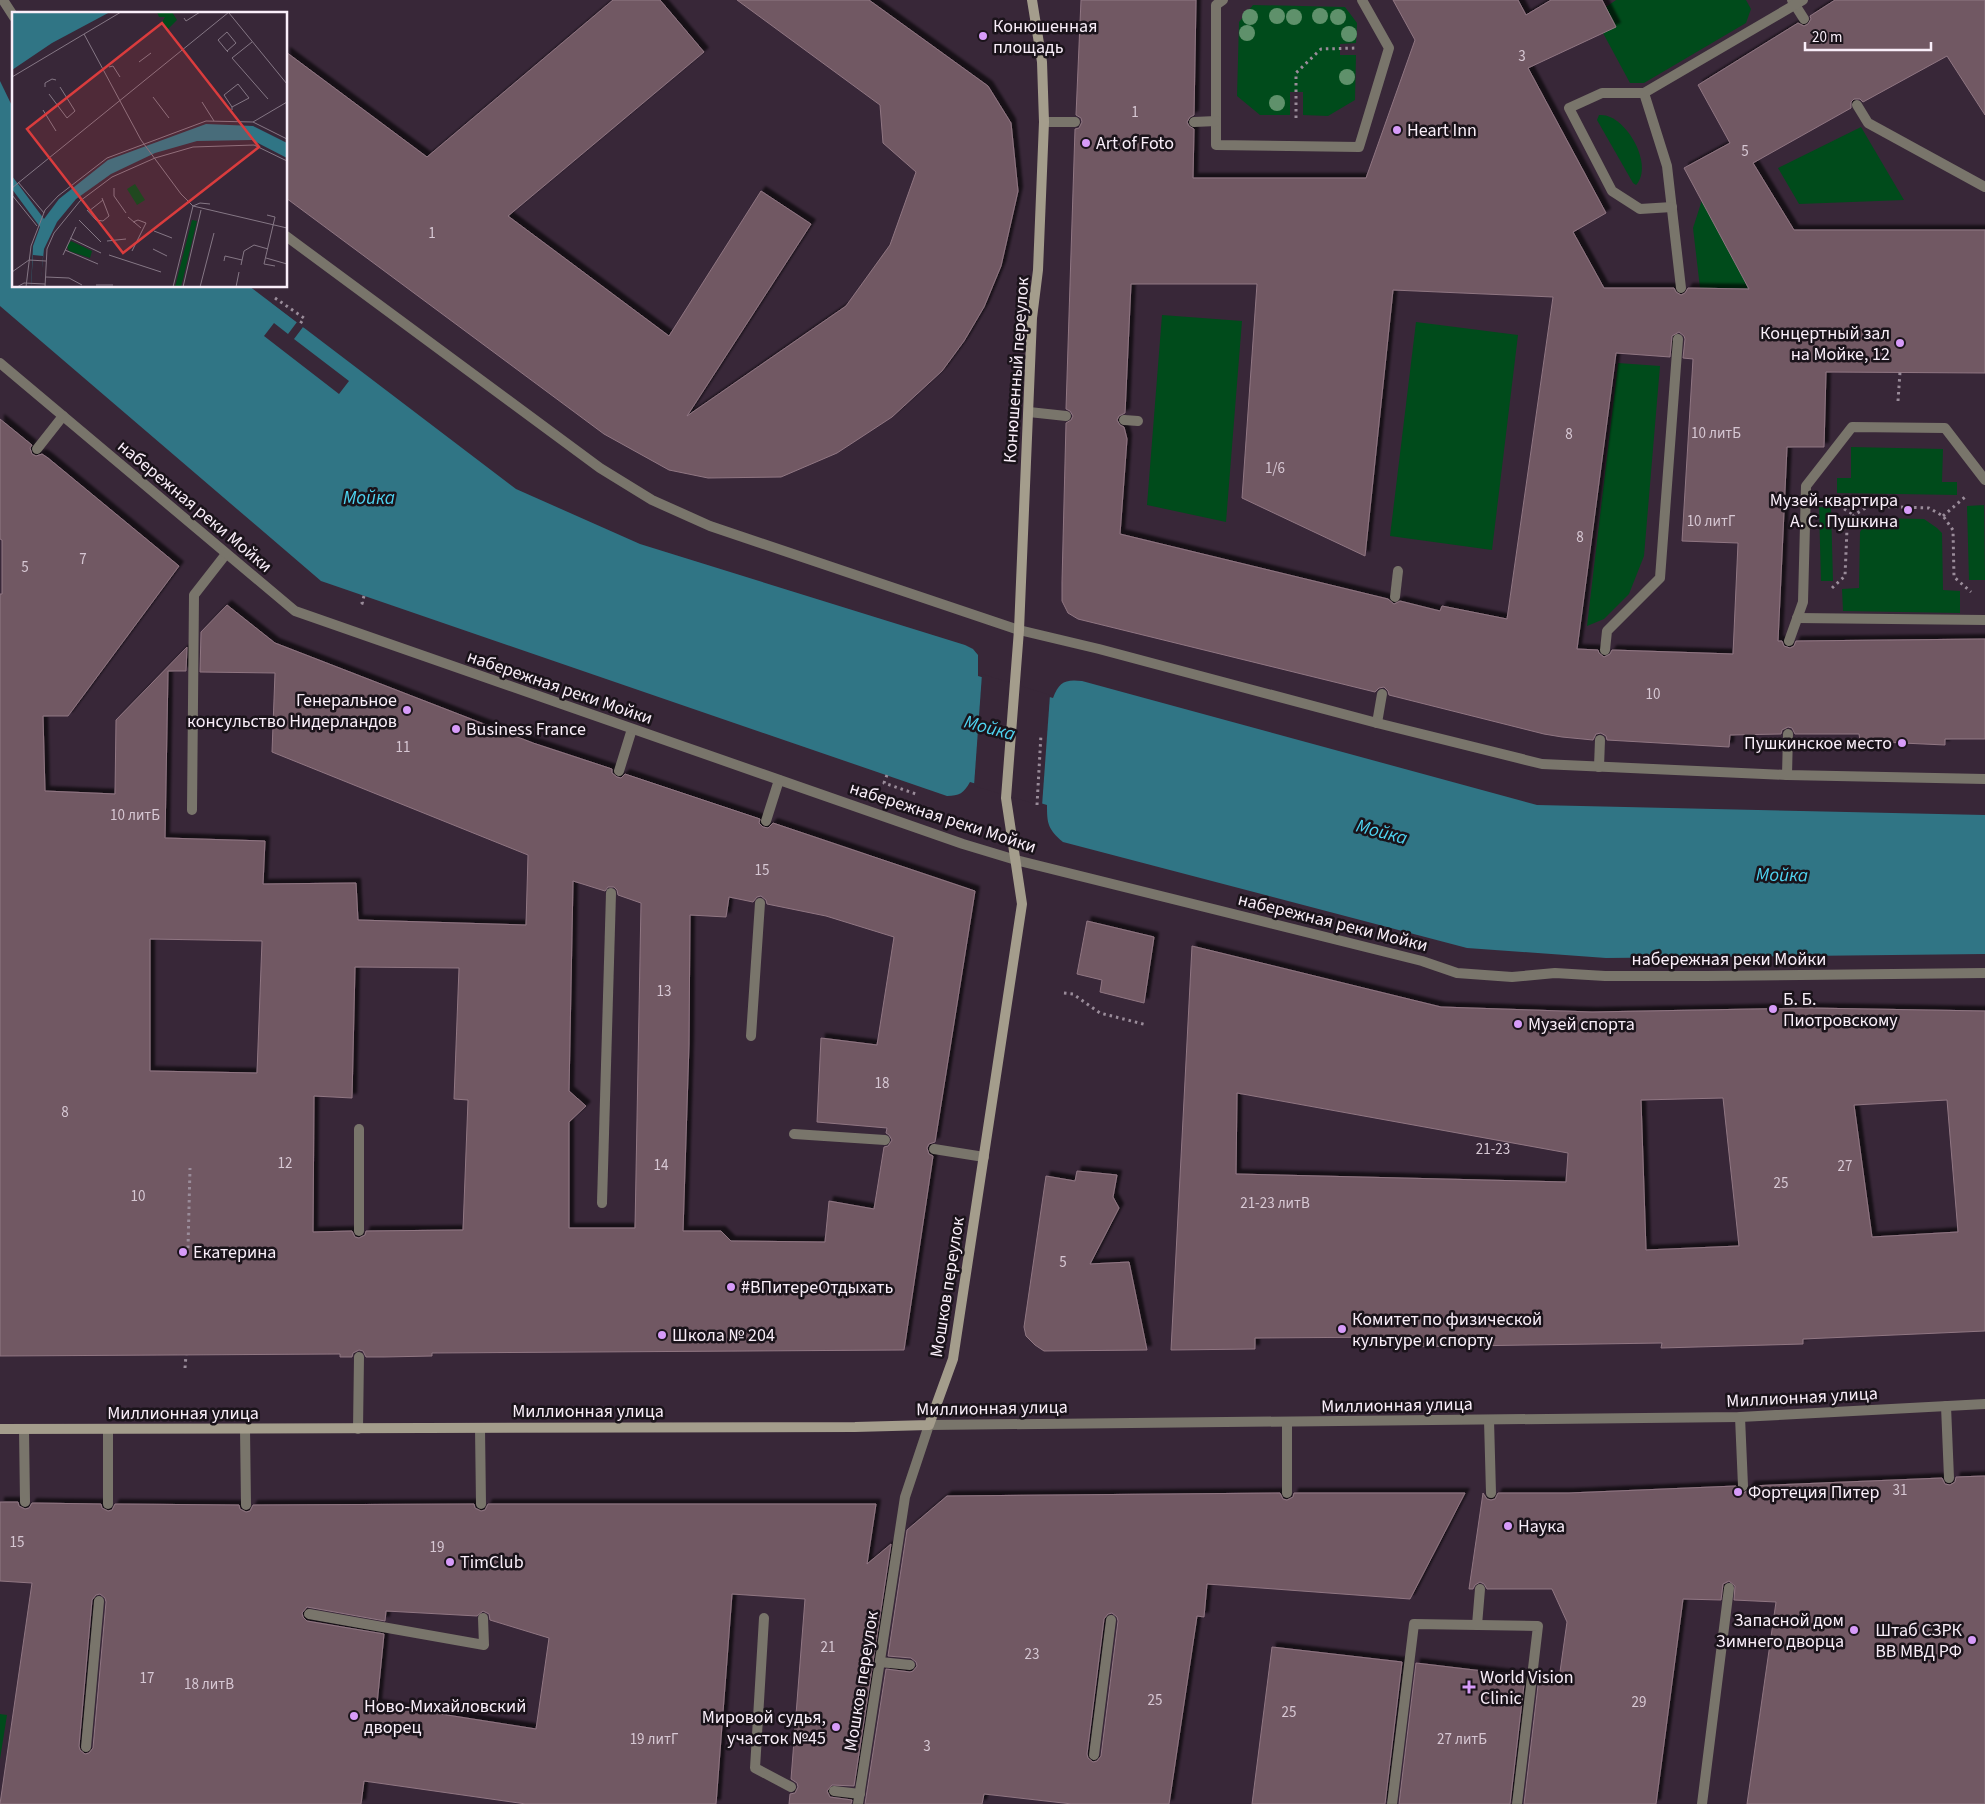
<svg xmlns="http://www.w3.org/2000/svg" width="1985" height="1804" viewBox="0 0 1985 1804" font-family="'Source Sans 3',sans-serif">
  <defs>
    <filter id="shadow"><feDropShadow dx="4.5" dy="-4.5" stdDeviation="1" flood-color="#0009"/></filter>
  </defs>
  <rect width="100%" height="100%" fill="#382738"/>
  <g fill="#004b1b">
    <path d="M1616 0H1746L1751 9 1746 23 1644 83H1630L1603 33 1606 7Z"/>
    <path d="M1253 5 1345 7 1357 23 1356 43 1340 44V55H1356L1355 100 1328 116 1303 115V92H1290V115H1260L1237 96 1239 22Z"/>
    <path d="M1599 115C1624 112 1655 164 1636 185L1633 183 1597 120Z"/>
    <path d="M1861 127 1904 200 1799 204 1778 168Z"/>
    <path d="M1702 200 1749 289 1700 288 1693 228Z"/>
    <path d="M1162 315 1242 321 1226 522 1147 505Z"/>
    <path d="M1416 322 1518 335 1492 550 1390 536Z"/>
    <path d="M1618 363 1660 366 1644 556 1629 594 1604 619 1587 626Z"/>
    <path d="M1851 447 1943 449 1942 482H1957V495L1837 493V478H1851Z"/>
    <path d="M1984 505 1985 580H1969L1967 506Z"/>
    <path d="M1819 507H1831L1833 581H1821Z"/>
    <path d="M1872 518 1924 519 1937 528 1942 533 1943 590 1960 591V613L1843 611 1842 589 1859 588 1860 532 1867 521Z"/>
    <path d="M0 1714 7 1715 0 1759Z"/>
  </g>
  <path fill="#307585" d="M0 81 14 110V286H249L516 489 640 544 965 645 973 649 978 655V676L1053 698C1059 682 1065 679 1082 681L1537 805 1985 815V954L1606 958 1467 948 1063 842C1048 829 1047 824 1047 805L970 782C964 793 959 796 947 796L321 581 0 306Z"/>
  <g fill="#382738">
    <path d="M273 301 307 326 305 328 303 327 294 339 349 381 339 394 264 336 274 323 288 334 297 322 272 303Z"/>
    <path d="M982 674 1050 695 1042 806 974 786Z"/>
  </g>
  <g fill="#715864" stroke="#907682" fill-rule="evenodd" filter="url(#shadow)">
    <path d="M613 0H660L704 52 508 216 669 336 761 191 811 224 687 416 846 306 890 245 916 172 883 143 880 105 737 0H869L988 86 1011 123 1018 191 1001 266 984 307 964 341 942 371 892 417 837 453 781 477 708 478 669 470 604 434 286 198V52L427 157Z"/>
    <path d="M1081 0H1196L1194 115 1190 117 1187 122 1189 126 1194 129 1193 178H1366L1415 40 1393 0H1518L1526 15 1551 0H1602L1616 27 1528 68 1606 213 1573 232 1604 288H1674L1676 292 1681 295 1685 293 1688 288 1749 289 1684 168 1730 143 1698 85 1798 23 1804 26 1808 24 1811 19 1810 16 1835 0H1985V115L1947 56 1863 102 1860 99H1854L1851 102V108L1753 163 1794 230H1985V373L1826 372 1824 447H1787L1778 641H1782L1784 646 1790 648 1794 646 1796 641 1985 639V739H1945V745L1860 741 1859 734H1795L1792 728 1788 727 1782 730 1781 734 1730 735 1729 747 1607 740 1606 736 1601 733 1596 734 1593 740 1562 737 1544 734 1389 695 1388 691 1384 687 1379 688 1375 692 1078 619 1068 613 1062 601V582L1066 423 1071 420 1073 416 1070 411 1066 409 1075 129 1079 128 1082 122 1081 118 1076 115ZM1131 284H1257L1242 498 1365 556 1393 290 1553 297 1507 619 1442 606 1440 611 1400 601 1394 604 1388 599 1120 534 1127 439 1124 427 1120 425 1117 420 1119 416 1125 413ZM1679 332 1684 336 1685 339 1683 358 1693 359 1682 541 1738 543 1733 654 1612 650 1610 654 1604 657 1599 653 1598 650 1577 649 1616 353 1670 357 1672 336Z"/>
    <path d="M0 419 32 445 30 448 32 454 36 456 42 454 48 458 179 566 68 716H43L45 791 115 794 116 720 187 647 186 671H168L165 838 265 841 263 884 356 883 358 920 526 925 528 855 272 752 275 673 200 672 201 632 227 605 275 643 533 743 612 769V773L617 777 621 778 625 774 760 819 759 823 763 827 768 828 773 823 975 891 935 1142 929 1144 927 1148 929 1154 933 1156 904 1350 432 1353V1356L384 1357H366L363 1351 359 1350 353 1353 352 1357H340V1354L0 1356V594H2V540L0 539ZM573 881 605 891 608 887H614L617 890 618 895 641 903 635 1228H569V1122L586 1106 569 1091ZM761 896 766 900 767 904 826 916 894 937 877 1045 821 1038 817 1122 887 1128 886 1133 889 1135 892 1140 888 1146 884 1147 874 1209 829 1201 825 1242 731 1241 721 1231H683L689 1044 690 915 726 917 729 897 753 902 757 897ZM150 939 262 941 257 1073 150 1071ZM355 967 459 968 454 1099 468 1100 463 1230 366 1231 365 1235 359 1238 355 1237 352 1231 313 1232 314 1096 352 1098Z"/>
    <path d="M1087 921 1154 937 1144 1003 1100 992 1102 980 1077 974Z"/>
    <path d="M1192 946 1441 1007 1592 1012 1809 1008 1985 1011V1331L1803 1339V1344L1661 1348 1662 1343 1397 1347V1337L1255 1338V1349L1171 1350ZM1237 1093 1568 1153 1566 1182 1236 1174ZM1723 1098 1739 1246 1646 1250 1641 1100ZM1947 1100 1958 1232 1872 1237 1854 1105Z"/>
    <path d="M1077 1171 1117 1175 1113 1197 1119 1208 1090 1264 1129 1262 1147 1350 1044 1351 1035 1345 1026 1336 1024 1327 1046 1176 1075 1181Z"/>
    <path d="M1985 1476V1804H1747L1776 1602 1734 1600 1735 1586 1729 1581 1723 1584 1721 1600 1683 1599 1656 1804H1524L1539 1677 1559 1679 1567 1622 1552 1589H1487L1484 1584 1480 1582 1475 1585 1473 1589H1469L1483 1493 1487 1499 1491 1500 1495 1499 1498 1493H1569L1736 1486 1738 1490 1743 1493 1747 1491 1750 1486 1942 1478 1945 1484 1950 1485 1955 1482 1956 1477Z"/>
    <path d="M1280 1493 1283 1499 1287 1500 1293 1497 1294 1493H1465L1410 1599 1207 1584 1204 1617 1197 1616 1169 1804H1072L984 1794 982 1804H865L886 1669 910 1672 913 1671 917 1666 916 1662 911 1658 888 1656 907 1530 947 1496ZM1112 1613 1117 1617 1118 1621 1101 1756 1097 1761 1093 1762 1088 1758 1087 1754 1104 1619 1108 1614Z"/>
    <path d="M0 1502H18L19 1506 25 1509 29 1508 32 1503 101 1504 102 1508 108 1511 112 1510 115 1504 239 1505 240 1509 246 1512 250 1511 253 1505 474 1504 475 1508 481 1511 485 1510 488 1504H876L867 1564 891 1544 854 1786 832 1785 827 1791 830 1797 852 1800 851 1804H789L790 1794 795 1793 798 1787 797 1783 791 1779 805 1599 732 1594 716 1804H526L364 1781 361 1804H0L32 1583 0 1581ZM100 1594 105 1598 106 1602 93 1748 89 1753 85 1754 80 1750 79 1746 92 1600 96 1595ZM307 1607 385 1621 386 1611 477 1616 483 1611 489 1614 490 1620 549 1638 536 1729 377 1704 384 1634 307 1621 303 1617 302 1613Z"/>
    <path d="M1272 1647 1402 1662 1385 1804H1252Z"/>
    <path d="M1416 1663 1525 1676 1510 1804H1399Z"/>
  </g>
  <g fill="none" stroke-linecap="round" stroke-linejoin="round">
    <g stroke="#9a8c9a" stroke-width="3" stroke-dasharray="2.5 4" stroke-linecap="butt">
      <path d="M1296 118V73L1321 49 1358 48"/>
      <path d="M275 298 304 318 300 324"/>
      <path d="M1898 401 1900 372"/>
      <path d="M1833 502 1854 515"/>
      <path d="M1943 516 1965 497"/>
      <path d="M1832 588 1845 576 1847 529 1854 515 1869 506 1929 508 1943 516 1953 530 1954 577 1971 592"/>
      <path d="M364 596 362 603 365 604"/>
      <path d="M887 775 884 783 916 794"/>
      <path d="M1037 805 1041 734"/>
      <path d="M1064 993 1073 994 1100 1013 1147 1025"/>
      <path d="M188 1248 190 1168"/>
      <path d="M185 1368 186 1355"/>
    </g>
    <g stroke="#79756b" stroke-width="10">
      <path d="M3 0 14 17"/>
      <path d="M1223 0 1216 5V145L1359 147 1389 48 1362 0"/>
      <path d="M1792 0 1804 19"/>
      <path d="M1644 93 1667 166 1681 288"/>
      <path d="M1857 105 1868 123 1985 187"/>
      <path d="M1044 122H1075"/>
      <path d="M1194 122 1216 121"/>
      <path d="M1672 207 1640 209 1612 191 1569 108 1602 93H1644L1803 0"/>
      <path d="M286 236 600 468 652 500 710 526 1019 630"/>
      <path d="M1029 412 1066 416"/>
      <path d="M1124 420 1138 421"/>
      <path d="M37 449 63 416"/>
      <path d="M1395 597 1398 571"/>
      <path d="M1797 618 1985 620"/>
      <path d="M1789 641 1803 602 1806 486 1852 427 1945 428 1985 480"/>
      <path d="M1605 650 1607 631 1660 578 1678 339"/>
      <path d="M1377 723 1382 694"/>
      <path d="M1599 767 1600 740"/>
      <path d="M619 771 632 729"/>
      <path d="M1787 775 1788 734"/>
      <path d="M192 810 194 595 226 554"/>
      <path d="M766 821 779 780"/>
      <path d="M751 1036 760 903"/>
      <path d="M794 1134 885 1140"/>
      <path d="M934 1149 984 1157"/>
      <path d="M602 1203 611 893"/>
      <path d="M359 1231V1129"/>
      <path d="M1946 1406 1949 1478"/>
      <path d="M1740 1417 1743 1486"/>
      <path d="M1489 1420 1491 1493"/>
      <path d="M1287 1422V1493"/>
      <path d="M480 1428 481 1504"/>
      <path d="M24 1429 25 1502"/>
      <path d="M108 1429V1504"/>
      <path d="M245 1429 246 1505"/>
      <path d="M358 1429 359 1357"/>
      <path d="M309 1614 484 1645 483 1618"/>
      <path d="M764 1618 755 1768 791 1787"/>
      <path d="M1477 1625 1480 1589"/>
      <path d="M880 1662 910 1665"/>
      <path d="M86 1747 99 1601"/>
      <path d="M1094 1755 1111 1620"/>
      <path d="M834 1791 860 1794"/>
      <path d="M1392 1804 1414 1624 1538 1626 1517 1804"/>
      <path d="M1702 1804 1729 1588"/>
    </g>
    <g stroke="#79756b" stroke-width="10">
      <path d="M0 363 295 611 963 844 1016 860 1422 961 1457 973 1512 977 1555 973 1605 976H1706L1985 973"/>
      <path d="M1019 630 1099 649 1377 723 1542 764 1787 775 1985 779"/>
      <path d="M858 1804 905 1497 929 1425 1740 1417 1985 1404"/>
    </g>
    <path stroke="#a49d8c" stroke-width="10" d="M0 1429 855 1427 929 1425 953 1359 1022 904 1006 798 1019 630 1032 318 1038 270 1044 122 1042 62 1032 0"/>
  </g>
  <g fill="#5f916b">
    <circle cx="1277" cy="16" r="8"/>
    <circle cx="1320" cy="16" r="8"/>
    <circle cx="1250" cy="17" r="8"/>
    <circle cx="1294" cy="17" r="8"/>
    <circle cx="1338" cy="17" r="8"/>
    <circle cx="1247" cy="33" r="8"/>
    <circle cx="1349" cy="34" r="8"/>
    <circle cx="1347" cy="77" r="8"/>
    <circle cx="1277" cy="103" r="8"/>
  </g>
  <g fill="#d79bf9" stroke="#1a131a" stroke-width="2">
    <circle cx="983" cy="36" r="5"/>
    <circle cx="1397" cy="130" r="5"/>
    <circle cx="1086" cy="143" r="5"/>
    <circle cx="1900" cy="343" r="5"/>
    <circle cx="1908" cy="510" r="5"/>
    <circle cx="407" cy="710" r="5"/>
    <circle cx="456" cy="729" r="5"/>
    <circle cx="1902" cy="743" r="5"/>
    <circle cx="1773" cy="1009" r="5"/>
    <circle cx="1518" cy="1024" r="5"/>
    <circle cx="183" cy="1252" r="5"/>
    <circle cx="731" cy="1287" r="5"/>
    <circle cx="1342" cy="1329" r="5"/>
    <circle cx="662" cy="1335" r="5"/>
    <circle cx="1738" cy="1492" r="5"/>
    <circle cx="1508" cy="1526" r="5"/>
    <circle cx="450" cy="1562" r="5"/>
    <circle cx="1854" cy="1630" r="5"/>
    <circle cx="1972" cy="1640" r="5"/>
    <path d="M1466.5 1679.5h5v5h5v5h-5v5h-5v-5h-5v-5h5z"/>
    <circle cx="354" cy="1716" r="5"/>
    <circle cx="836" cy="1727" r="5"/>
  </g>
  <g text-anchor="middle" stroke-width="5" stroke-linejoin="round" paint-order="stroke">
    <g font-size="15" fill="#d7c8d4">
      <text x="1522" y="61">3</text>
      <text x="1135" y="117">1</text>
      <text x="1745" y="156">5</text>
      <text x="432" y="238">1</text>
      <text x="1716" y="438">10 литБ</text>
      <text x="1569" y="439">8</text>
      <text x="1275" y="473">1/6</text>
      <text x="1711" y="526">10 литГ</text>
      <text x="1580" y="542">8</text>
      <text x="83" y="564">7</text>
      <text x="25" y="572">5</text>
      <text x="1653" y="699">10</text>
      <text x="403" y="752">11</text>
      <text x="135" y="820">10 литБ</text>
      <text x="762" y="875">15</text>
      <text x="664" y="996">13</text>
      <text x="882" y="1088">18</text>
      <text x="65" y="1117">8</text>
      <text x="1493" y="1154">21-23</text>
      <text x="285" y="1168">12</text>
      <text x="661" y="1170">14</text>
      <text x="1845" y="1171">27</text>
      <text x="1781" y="1188">25</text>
      <text x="138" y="1201">10</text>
      <text x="1275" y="1208">21-23 литВ</text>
      <text x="1063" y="1267">5</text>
      <text x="1900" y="1495">31</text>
      <text x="17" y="1547">15</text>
      <text x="437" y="1552">19</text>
      <text x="828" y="1652">21</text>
      <text x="1032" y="1659">23</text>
      <text x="147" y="1683">17</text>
      <text x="209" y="1689">18 литВ</text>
      <text x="1155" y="1705">25</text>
      <text x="1639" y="1707">29</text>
      <text x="1289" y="1717">25</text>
      <text x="654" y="1744">19 литГ</text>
      <text x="1462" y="1744">27 литБ</text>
      <text x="927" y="1751">3</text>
    </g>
    <g font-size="18" fill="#f9eef9" stroke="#1a131a" text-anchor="start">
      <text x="993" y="32">Конюшенная<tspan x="993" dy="21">площадь</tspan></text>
      <text x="1407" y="136">Heart Inn</text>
      <text x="1096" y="149">Art of Foto</text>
      <text x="1890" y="339" text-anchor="end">Концертный зал<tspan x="1890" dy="21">на Мойке, 12</tspan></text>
      <text x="1898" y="506" text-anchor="end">Музей-квартира<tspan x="1898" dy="21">А. С. Пушкина</tspan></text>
      <text x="397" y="706" text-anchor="end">Генеральное<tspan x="397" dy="21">консульство Нидерландов</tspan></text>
      <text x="466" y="735">Business France</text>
      <text x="1892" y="749" text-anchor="end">Пушкинское место</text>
      <text x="1783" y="1005">Б. Б.<tspan x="1783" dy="21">Пиотровскому</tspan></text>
      <text x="1528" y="1030">Музей спорта</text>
      <text x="193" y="1258">Екатерина</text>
      <text x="741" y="1293">#ВПитереОтдыхать</text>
      <text x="1352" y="1325">Комитет по физической<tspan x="1352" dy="21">культуре и спорту</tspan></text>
      <text x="672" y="1341">Школа № 204</text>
      <text x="1748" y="1498">Фортеция Питер</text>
      <text x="1518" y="1532">Наука</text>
      <text x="460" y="1568">TimClub</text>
      <text x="1844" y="1626" text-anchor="end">Запасной дом<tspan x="1844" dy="21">Зимнего дворца</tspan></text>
      <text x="1962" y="1636" text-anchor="end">Штаб СЗРК<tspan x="1962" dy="21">ВВ МВД РФ</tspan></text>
      <text x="1480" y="1683">World Vision<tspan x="1480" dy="21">Clinic</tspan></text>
      <text x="364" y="1712">Ново-Михайловский<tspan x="364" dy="21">дворец</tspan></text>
      <text x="826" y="1723" text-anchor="end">Мировой судья,<tspan x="826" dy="21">участок №45</tspan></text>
    </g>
    <g font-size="18" fill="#f9eef9" stroke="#1a131a">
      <text transform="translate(1016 370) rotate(-86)" y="6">Конюшенный переулок</text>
      <text transform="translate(195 506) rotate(40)" y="6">набережная реки Мойки</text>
      <text transform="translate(560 687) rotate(19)" y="6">набережная реки Мойки</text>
      <text transform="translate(943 817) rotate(18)" y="6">набережная реки Мойки</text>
      <text transform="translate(1333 922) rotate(14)" y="6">набережная реки Мойки</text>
      <text x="1729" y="965">набережная реки Мойки</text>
      <text transform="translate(947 1287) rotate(-81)" y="6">Мошков переулок</text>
      <text transform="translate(1802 1397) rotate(-3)" y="6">Миллионная улица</text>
      <text transform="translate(1397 1405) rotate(-1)" y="6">Миллионная улица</text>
      <text transform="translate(992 1408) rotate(-1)" y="6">Миллионная улица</text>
      <text x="588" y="1417">Миллионная улица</text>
      <text x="183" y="1419">Миллионная улица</text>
      <text transform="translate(861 1681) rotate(-81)" y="6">Мошков переулок</text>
    </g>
    <g font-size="19" font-style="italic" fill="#4ed3f0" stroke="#1a131a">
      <text x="369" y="504">Мойка</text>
      <text transform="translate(990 727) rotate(15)" y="7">Мойка</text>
      <text transform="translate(1382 831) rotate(15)" y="7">Мойка</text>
      <text transform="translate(1782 874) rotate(1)" y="7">Мойка</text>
    </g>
  </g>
  <g transform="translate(12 12)">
    <rect width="275" height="275" fill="#382738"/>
    <path d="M145 0H160L165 8 155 18 150 10 153 5H147ZM123 172 133 188 125 193 115 177ZM180 208 185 209 169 275H163ZM59 229 80 239 78 246 57 239 55 234Z" fill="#004b1b"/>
    <path d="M0 0H98L40 31 0 58ZM194 112 241 114 275 131V146L240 128 185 129 143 141 99 162 64 187 45 210 32 237 28 275H19L21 234 28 215 0 177V164L32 207 47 187 96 148Z" fill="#307585"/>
    <path d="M21 243 31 244 29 275H19Z" fill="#382738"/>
    <path fill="none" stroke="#857785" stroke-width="1" d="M217 1 275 72M172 6 174 9 188 0M72 22 129 128 169 182 181 194 188 191 198 192M240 30 220 46 256 87M215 39 224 31 215 20 206 28 215 39 216 40M127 50 139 41M97 55 101 54 108 65M0 65 109 0M33 75V71L40 67 44 68M37 82 55 106 63 99 48 75M141 85 157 106M190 90 202 109M31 98 44 119M220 98V95L237 86 226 72 212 83 220 95M241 110 275 90M6 170 32 201M0 176 217 0M102 176V184L114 201M0 183 25 214M75 198 84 208 91 209 97 204 90 186M77 199 91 188M255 203 263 205 252 252 263 254M116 205 129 216M67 208 89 230M142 219 160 226M58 226 89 241M95 229 114 227M141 237 155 244M53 238 86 252M120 239 134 211 126 208 121 210M51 243 64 215M97 243 149 260M254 246 275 252M212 249 213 244 230 248M229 253 232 239 242 233 256 237M0 260 17 248 34 249M34 265 57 266 70 273M84 273H101M5 275 12 271 33 272M14 275 19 234 33 198 46 184 95 146 194 109 241 110 275 127M33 275 35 237 42 221 68 189 100 165 143 146 181 135 242 133 275 149M161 275 181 194 275 216M171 275 189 198M188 275 202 221M224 275 227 260"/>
    <path fill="#da3c3d" fill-opacity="0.15" stroke="#da3c3d" stroke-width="2.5" d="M150 11 247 135 111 241 15 117Z"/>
    <rect width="275" height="275" fill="none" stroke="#f9eef9" stroke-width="2.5"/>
  </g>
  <path d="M1805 42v8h126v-8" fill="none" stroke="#f9eef9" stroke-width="2.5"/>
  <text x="1812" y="42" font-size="15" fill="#f9eef9" stroke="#1a131a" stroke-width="4" paint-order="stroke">20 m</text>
</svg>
